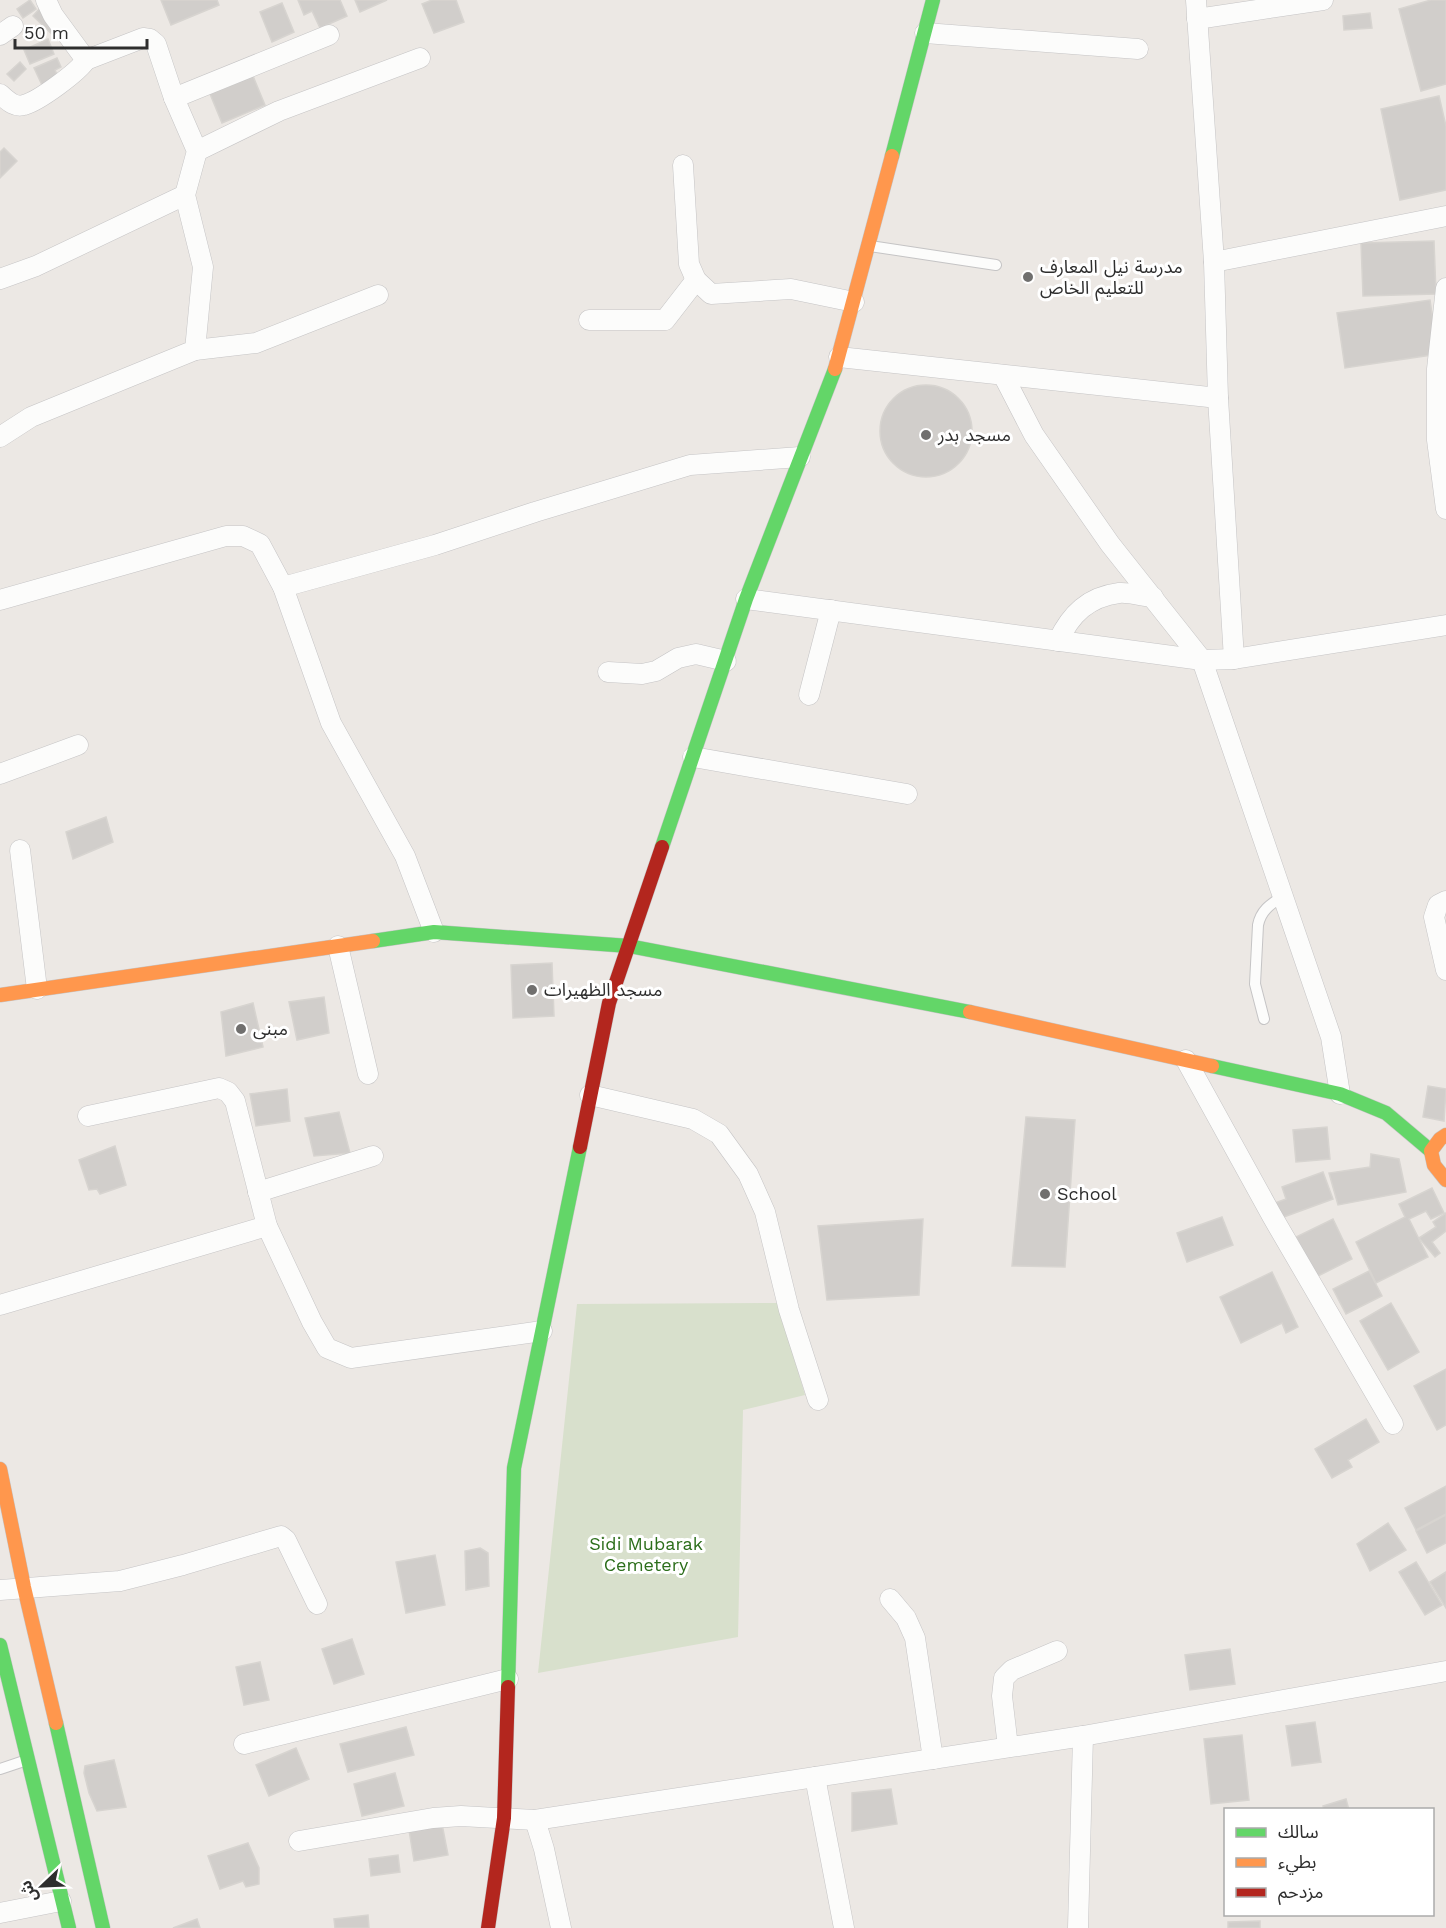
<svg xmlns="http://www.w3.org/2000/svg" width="1446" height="1928" viewBox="0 0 1446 1928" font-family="'Work Sans','Noto Sans Arabic',sans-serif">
  <rect width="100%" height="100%" fill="#ece8e4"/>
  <path fill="#d8e0cc" d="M778 1303 805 1395 743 1410 738 1637 538 1673 577 1304Z"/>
  <g fill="#d1cecb" stroke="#d7d4d0" stroke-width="1.5">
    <path d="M30 0 36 9 23 18 17 9Z"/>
    <path d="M161 0H217L219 5 171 25Z"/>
    <path d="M298 0H340L347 16 320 28 312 11 304 15Z"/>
    <path d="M355 0H387L360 12Z"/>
    <path d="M432 0H456L464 22 434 33 422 4Z"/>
    <path d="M1431 0H1446V84L1421 91 1399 9Z"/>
    <path d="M282 3 294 32 272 42 260 12Z"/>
    <path d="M40 8 63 30 56 38 33 16Z"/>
    <path d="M1370 13 1372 28 1344 30 1343 16Z"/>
    <path d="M48 39 54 54 30 64 24 50Z"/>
    <path d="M57 58 61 67 55 70 58 77 42 85 34 68Z"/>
    <path d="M20 62 26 69 14 81 7 74Z"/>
    <path d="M253 76 265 105 222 123 210 94Z"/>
    <path d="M1439 96 1446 126V190L1400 200 1381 109Z"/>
    <path d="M4 148 17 161 0 178V152Z"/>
    <path d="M1434 241 1436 294 1363 296 1361 243Z"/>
    <path d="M1430 300 1438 354 1345 368 1337 313Z"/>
    <circle cx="926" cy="431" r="46"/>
    <path d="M106 817 113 842 73 859 66 832Z"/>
    <path d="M552 963 554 1016 513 1018 511 965Z"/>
    <path d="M324 997 329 1033 297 1040 289 1002Z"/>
    <path d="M253 1003 263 1047 226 1056 221 1012Z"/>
    <path d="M1428 1086 1446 1089 1444 1121 1423 1117Z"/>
    <path d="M287 1089 290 1121 256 1126 250 1094Z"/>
    <path d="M339 1112 350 1153 314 1156 305 1118Z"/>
    <path d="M1026 1117 1075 1120 1065 1267 1012 1266Z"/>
    <path d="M1327 1127 1330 1159 1296 1162 1293 1130Z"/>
    <path d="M115 1146 126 1185 100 1194 97 1189 89 1190 79 1160Z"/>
    <path d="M1371 1154 1399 1159 1406 1192 1338 1205 1329 1173 1370 1167Z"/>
    <path d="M1323 1172 1333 1199 1281 1218 1275 1203 1286 1199 1282 1187Z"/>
    <path d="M1432 1188 1444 1213 1431 1219 1426 1211 1409 1219 1428 1257 1376 1283 1356 1242 1405 1217 1399 1204Z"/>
    <path d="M1446 1213V1231L1432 1242 1440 1253 1435 1257 1419 1238 1436 1227 1433 1222Z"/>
    <path d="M1222 1217 1233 1245 1187 1262 1177 1233Z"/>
    <path d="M923 1219 919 1295 827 1300 818 1226Z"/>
    <path d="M1333 1219 1352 1259 1316 1277 1296 1237Z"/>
    <path d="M1369 1271 1382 1296 1346 1314 1333 1289Z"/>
    <path d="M1272 1272 1298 1327 1286 1333 1282 1323 1241 1343 1220 1297Z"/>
    <path d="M1391 1303 1419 1352 1388 1370 1360 1321Z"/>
    <path d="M1446 1369V1425L1437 1430 1414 1386Z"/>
    <path d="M1366 1419 1379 1442 1348 1460 1352 1467 1332 1478 1315 1449Z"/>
    <path d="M1446 1486V1514L1416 1530 1405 1508Z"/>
    <path d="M1446 1515V1543L1427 1553 1416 1531Z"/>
    <path d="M1388 1523 1406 1550 1370 1571 1357 1544Z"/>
    <path d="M480 1548 488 1553 489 1586 466 1590 465 1551Z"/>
    <path d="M435 1555 445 1605 406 1613 396 1562Z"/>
    <path d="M1416 1562 1442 1605 1425 1615 1399 1572Z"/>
    <path d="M1446 1572V1608L1430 1582Z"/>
    <path d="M352 1639 364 1674 334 1684 322 1649Z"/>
    <path d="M1230 1649 1235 1684 1190 1690 1185 1655Z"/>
    <path d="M260 1662 269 1700 244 1705 236 1667Z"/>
    <path d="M1315 1722 1321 1762 1292 1766 1286 1726Z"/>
    <path d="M406 1727 414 1755 348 1772 340 1744Z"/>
    <path d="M1242 1735 1249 1800 1211 1804 1204 1739Z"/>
    <path d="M296 1748 309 1779 269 1796 256 1765Z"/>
    <path d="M114 1760 126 1807 97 1811 89 1793 84 1773 85 1766Z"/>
    <path d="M395 1773 404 1806 362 1816 354 1784Z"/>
    <path d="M891 1789 897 1824 852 1831V1793Z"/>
    <path d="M1346 1799 1349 1810H1324L1323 1806Z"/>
    <path d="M442 1824 448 1855 414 1861 409 1830Z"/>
    <path d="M248 1843 259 1868V1884L246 1887 243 1881 220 1889 208 1856Z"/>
    <path d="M398 1855 400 1872 371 1876 369 1859Z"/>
    <path d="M368 1915 369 1928H335L334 1919Z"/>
    <path d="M197 1919 200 1928H173Z"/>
    <path d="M1260 1921V1928H1228V1922Z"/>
  </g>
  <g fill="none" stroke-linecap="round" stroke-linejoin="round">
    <g stroke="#c5c4c5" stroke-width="12">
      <g id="lane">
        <path d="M870 246 996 265"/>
        <path d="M1264 1019 1255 984 1258 925C1261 910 1271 904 1283 896"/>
        <path d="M0 1769 27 1760"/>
      </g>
    </g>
    <g stroke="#c5c4c5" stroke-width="21">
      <g id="street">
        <path d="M1196 0 1214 262 1218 398 1234 659"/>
        <path d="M1197 19 1323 0"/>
        <path d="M925 33 1138 49"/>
        <path d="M0 35 13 26"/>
        <path d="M0 94C7 100 14 108 24 105 39 101 78 72 86 60"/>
        <path d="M174 98 329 35"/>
        <path d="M197 151 279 111 420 58"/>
        <path d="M683 165 689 264 696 280 711 294 791 289 854 302"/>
        <path d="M1214 262 1446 216"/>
        <path d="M0 279 36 266 185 195"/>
        <path d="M1446 288 1437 369V440L1446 509"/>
        <path d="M589 320H665L696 280"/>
        <path d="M195 350 256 343 378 295"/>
        <path d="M839 357 1218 398"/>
        <path d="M1003 375 1034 435 1110 544 1202 660 1331 1037 1340 1094"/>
        <path d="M0 437 31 417 195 350 203 267 185 195 197 151 174 98 156 44 150 39 143 38 86 60 53 15 46 0"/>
        <path d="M283 587 435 545 535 512 690 465 800 457"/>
        <path d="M746 599 1202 660 1234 659 1446 625"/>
        <path d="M0 600 226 536H243L260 544 283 587 331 723 405 856 434 932"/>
        <path d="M1058 641C1071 614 1088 597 1119 593 1129 592 1142 596 1153 597"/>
        <path d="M608 672 642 674 656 671 678 658 696 654 726 661"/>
        <path d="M809 695 831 610"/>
        <path d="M693 757 907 794"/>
        <path d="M0 774 78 745"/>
        <path d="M20 850 37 989"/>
        <path d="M1446 901 1438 905 1434 917 1446 970"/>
        <path d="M338 946 368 1074"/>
        <path d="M1186 1060 1272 1216 1393 1424"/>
        <path d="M590 1095 693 1119 719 1134 748 1174 765 1212 789 1310 818 1400"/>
        <path d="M88 1116 219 1088 228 1092 235 1101 267 1226 312 1322 327 1348 351 1358 542 1331"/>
        <path d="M258 1192 373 1156"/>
        <path d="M0 1305 267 1226"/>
        <path d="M0 1590 120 1581 183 1565 281 1536 286 1540 317 1604"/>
        <path d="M890 1599 906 1618 915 1638 933 1759"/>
        <path d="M244 1744 508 1679"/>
        <path d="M1008 1747 1002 1696 1004 1678 1012 1670 1057 1651"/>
        <path d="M815 1777 844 1928"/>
        <path d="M535 1820 544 1849 561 1928"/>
        <path d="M299 1841 433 1818 461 1816 535 1820 1083 1736 1446 1671"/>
        <path d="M0 1913 61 1901"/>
        <path d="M1078 1928 1083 1736"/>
      </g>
    </g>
    <g stroke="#c5c4c5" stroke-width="15">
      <g id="fast">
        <path d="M892 156 933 0"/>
        <path d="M662 847 746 599 835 369"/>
        <path d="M373 941 434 932 629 946 970 1012"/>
        <path d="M1212 1066 1340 1094 1386 1113 1431 1151"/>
        <path d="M0 1645 69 1928"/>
        <path d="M508 1687 514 1468 580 1147"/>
        <path d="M56 1723 103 1928"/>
      </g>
    </g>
    <g stroke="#c5c4c5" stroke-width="15">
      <g id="slow">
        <path d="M835 369 892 156"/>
        <path d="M0 995 373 941"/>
        <path d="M970 1012 1212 1066"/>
        <path d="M1446 1135 1440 1139 1431 1151 1434 1165 1446 1180"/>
        <path d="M0 1469 24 1587 56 1723"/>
      </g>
    </g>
    <g stroke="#c5c4c5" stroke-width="15">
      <g id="jam">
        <path d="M580 1147 609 1003 662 847"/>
        <path d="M488 1928 504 1818 508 1687"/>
      </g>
    </g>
    <use href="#lane" stroke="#fcfcfb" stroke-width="10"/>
    <use href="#street" stroke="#fcfcfb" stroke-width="20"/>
    <use href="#fast" stroke="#63d668" stroke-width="14"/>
    <use href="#slow" stroke="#ff974d" stroke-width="14"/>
    <use href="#jam" stroke="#b3261e" stroke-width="14"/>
  </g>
  <g fill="#706f6e" stroke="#fff" stroke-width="2">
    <circle cx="1028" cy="277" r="6"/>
    <circle cx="926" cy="435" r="6"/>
    <circle cx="532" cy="990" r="6"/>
    <circle cx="241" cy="1029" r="6"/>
    <circle cx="1045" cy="1194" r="6"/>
  </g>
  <g text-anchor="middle" stroke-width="6" stroke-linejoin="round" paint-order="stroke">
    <g font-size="18" fill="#2e2e2e" stroke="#fff" text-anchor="start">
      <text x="1040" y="273">مدرسة نيل المعارف<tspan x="1040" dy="21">للتعليم الخاص</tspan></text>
      <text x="938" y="441">مسجد بدر</text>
      <text x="544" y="996">مسجد الظهيرات</text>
      <text x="253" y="1035">مبنى</text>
      <text x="1057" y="1200">School</text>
    </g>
    <g font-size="18" fill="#2c6e1b" stroke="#fff">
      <text x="646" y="1550">Sidi Mubarak<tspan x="646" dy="21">Cemetery</tspan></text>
    </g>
  </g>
  <rect x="1224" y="1808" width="210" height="108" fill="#ffffff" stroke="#ababab" stroke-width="1.5"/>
  <rect x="1236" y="1828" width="30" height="9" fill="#63d668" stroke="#ababab" stroke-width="1.5"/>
  <text x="1278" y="1838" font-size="18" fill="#2e2e2e">سالك</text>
  <rect x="1236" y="1858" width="30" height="9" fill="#ff974d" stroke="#ababab" stroke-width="1.5"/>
  <text x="1278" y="1868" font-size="18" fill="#2e2e2e">بطيء</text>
  <rect x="1236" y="1888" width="30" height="9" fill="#b3261e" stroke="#ababab" stroke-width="1.5"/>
  <text x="1278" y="1898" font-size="18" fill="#2e2e2e">مزدحم</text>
  <g transform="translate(42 1886) rotate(247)" stroke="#ffffff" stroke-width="4.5" paint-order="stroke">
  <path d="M0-4.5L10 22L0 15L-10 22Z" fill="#2e2e2e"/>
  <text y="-9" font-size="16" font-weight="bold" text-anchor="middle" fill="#2e2e2e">ش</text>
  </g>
  <path d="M15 39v9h132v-9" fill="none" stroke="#2e2e2e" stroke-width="3"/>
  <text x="24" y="39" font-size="18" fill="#2e2e2e" stroke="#ffffff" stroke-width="4.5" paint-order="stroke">50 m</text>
</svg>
